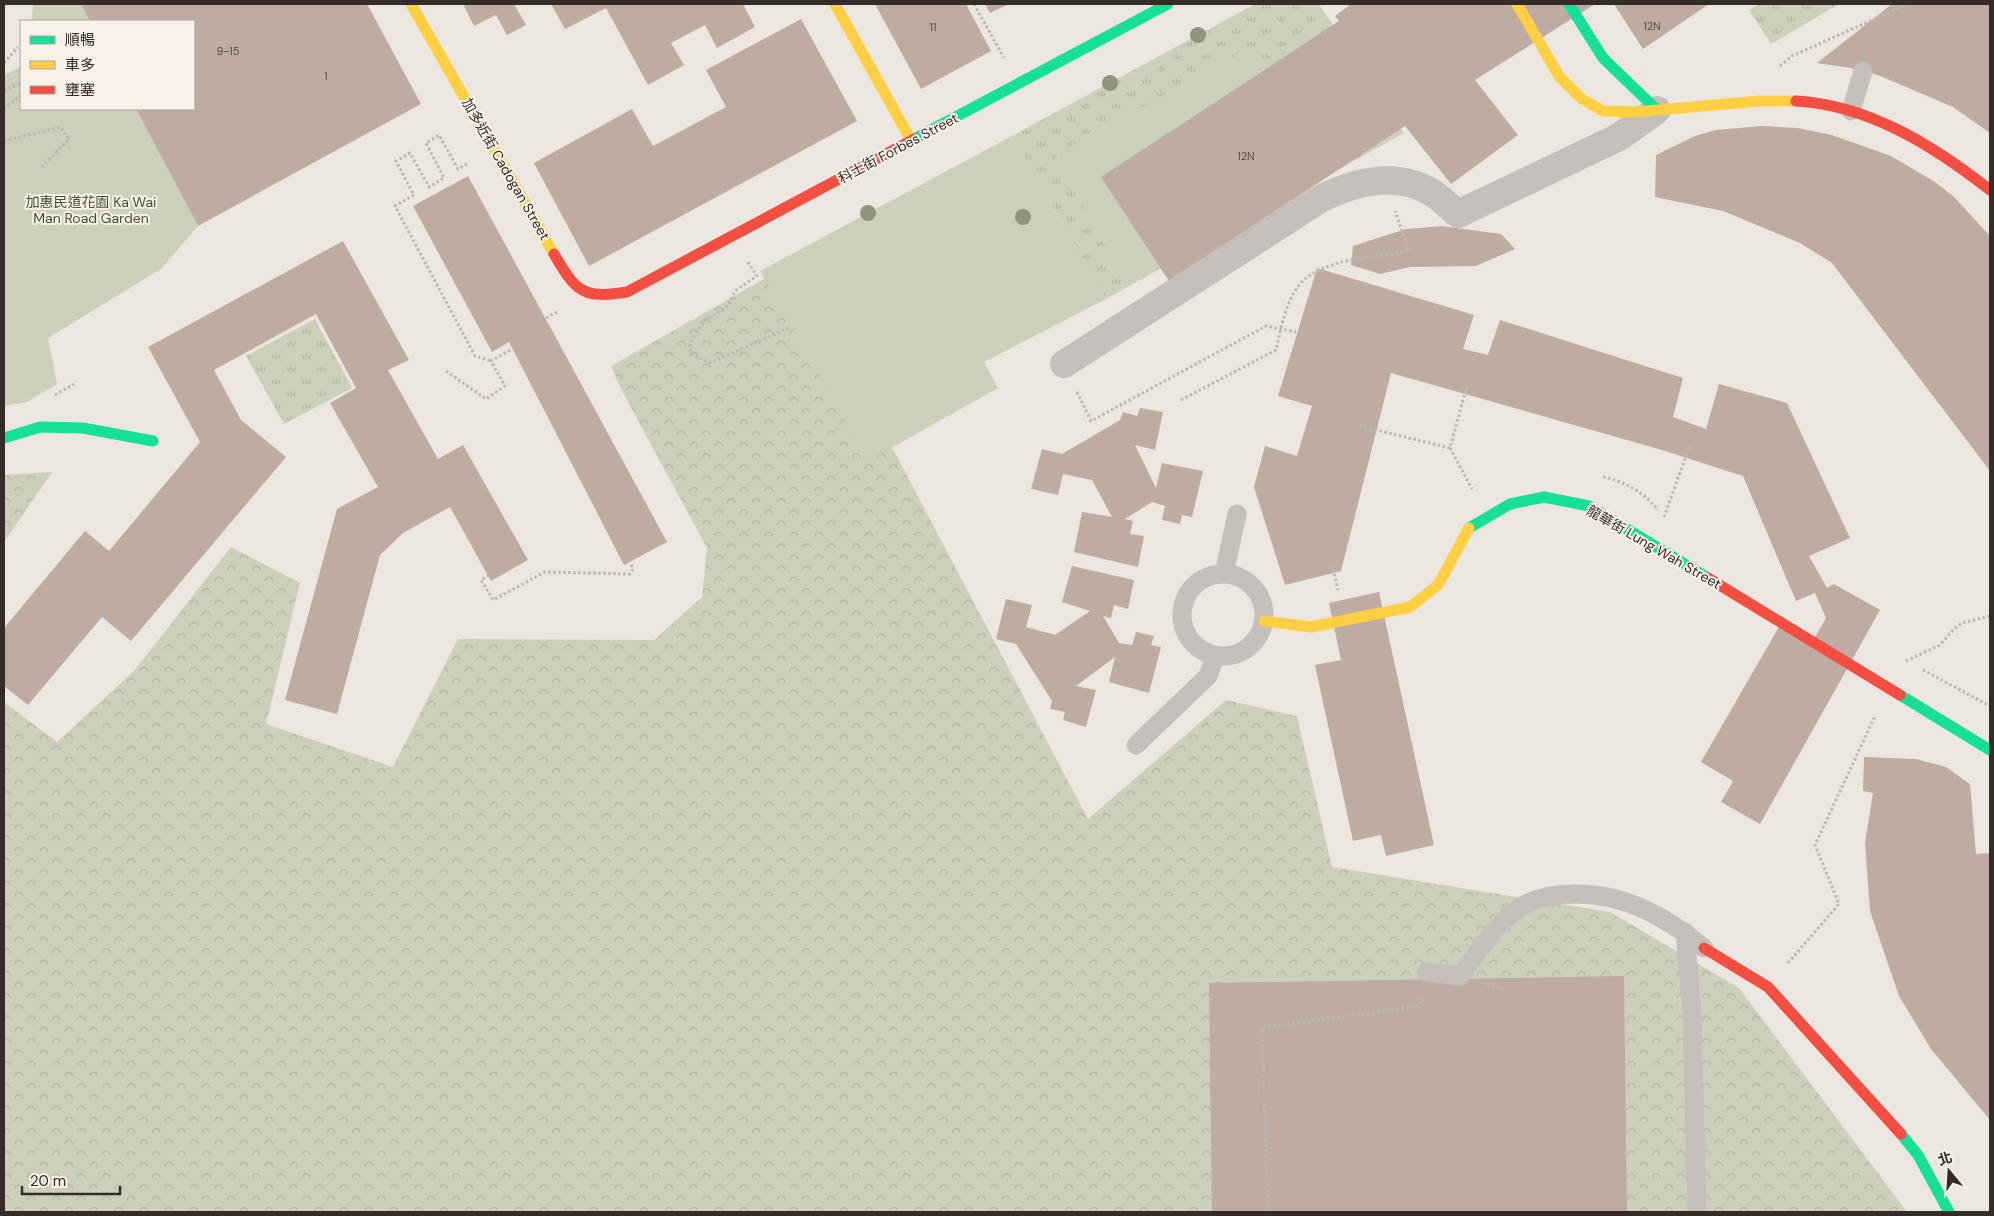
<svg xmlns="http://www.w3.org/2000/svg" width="1994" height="1216" viewBox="0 0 1994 1216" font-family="'DM Sans','Noto Sans TC',sans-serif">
  <defs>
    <pattern id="forest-crowns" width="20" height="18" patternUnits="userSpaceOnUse" patternTransform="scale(1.25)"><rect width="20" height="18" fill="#ccd0bb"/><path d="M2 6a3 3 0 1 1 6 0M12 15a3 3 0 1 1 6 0" fill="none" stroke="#b0b3a1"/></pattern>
    <pattern id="park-tufts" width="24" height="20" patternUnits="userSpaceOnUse" patternTransform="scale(1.25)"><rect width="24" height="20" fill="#ccd0bb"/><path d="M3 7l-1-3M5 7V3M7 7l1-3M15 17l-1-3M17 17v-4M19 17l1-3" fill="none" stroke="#b0b3a1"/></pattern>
  </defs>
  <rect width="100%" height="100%" fill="#ece6e0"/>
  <g fill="url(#forest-crowns)">
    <path d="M792 263 865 396 1088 819 1226 700 1297 716 1332 867 1610 912 1739 988 1907 1212H4V702L57 742 134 671 231 547 300 583 266 724 393 767 458 639 654 640 702 597 707 548 621 389 611 366Z"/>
    <path d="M52 472 4 542V475Z"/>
  </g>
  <g fill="url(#park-tufts)">
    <path d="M1255 4H1319L1404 133 1106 299 1012 136Z"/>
    <path d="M1759 4H1839L1771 44 1749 10Z"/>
    <path d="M315 319 352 388 284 424 246 356Z"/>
  </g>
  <g fill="#ccd0bb">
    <path d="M33 4H81L90 21H32Z"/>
    <path d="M1251 47 1320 172 1124 280 1055 155Z"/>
    <path d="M21 63V109H136L198 226 161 269 48 338 57 384 27 402 4 406V75L20 67Z"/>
    <path d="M1012 136 1106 299 984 362 998 388 868 461 760 271Z"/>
  </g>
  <g fill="#beaca3">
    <path d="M81 4H367L421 104 198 226 136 109H194V21H90Z"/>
    <path d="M469 4H514L526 25 507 35 496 15 474 26 464 6Z"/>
    <path d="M551 4H743L755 27 717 48 705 25 671 43 684 65 648 85 606 8 565 29Z"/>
    <path d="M875 4H966L991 51 921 89Z"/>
    <path d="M985 4H1009L990 13Z"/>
    <path d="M1351 4H1595L1475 80 1518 135 1451 184 1405 126 1169 281 1101 177 1339 21 1335 16Z"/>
    <path d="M1614 4H1709L1643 49Z"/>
    <path d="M1892 4H1990V133L1953 107 1878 75 1850 68 1817 63Z"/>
    <path d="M801 19 857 121 589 266 534 163 632 109 653 146 726 107 706 70Z"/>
    <path d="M1762 126 1798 128 1832 135 1891 156 1935 182 1954 197 1990 236V471L1832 263 1800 243 1723 211 1655 197 1656 155 1695 136 1716 130Z"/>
    <path d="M468 176 667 542 624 565 509 342 492 352 413 206Z"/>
    <path d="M1442 226 1501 234 1515 249 1476 266 1410 267 1380 274 1351 265 1353 246 1406 229Z"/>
    <path d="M343 241 409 360 388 370 438 459 463 445 528 560 491 581 450 507 403 533 380 555 337 714 285 700 337 509 378 487 330 403 356 388 316 314 214 370 241 420 286 457 131 641 102 617 28 705 4 686V628L85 531 109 551 200 442 148 347Z"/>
    <path d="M1317 268 1474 315 1463 349 1488 355 1500 320 1683 378 1673 417 1706 429 1719 384 1787 403 1850 538 1809 556 1827 588 1834 584 1880 610 1760 824 1721 802 1733 781 1701 762 1780 625 1812 642 1826 618 1815 593 1796 601 1743 476 1662 450 1391 373 1341 571 1285 585 1254 487 1265 446 1297 456 1312 406 1278 396Z"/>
    <path d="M1140 408 1163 412 1155 450 1135 445 1156 488 1162 463 1203 471 1192 517 1182 515 1180 524 1162 520 1165 506 1152 502 1125 519 1133 521 1130 534 1144 536 1138 567 1074 552 1082 512 1112 517 1092 480 1063 474 1058 495 1031 489 1042 449 1062 454 1120 420 1123 412 1137 416Z"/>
    <path d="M1072 566 1134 580 1128 609 1114 605 1111 618 1103 616 1119 643 1132 645 1136 632 1154 636 1151 645 1161 647 1149 693 1109 682 1115 657 1076 686 1096 690 1086 727 1063 720 1065 712 1050 709 1052 701 1016 644 996 639 1006 599 1032 605 1026 627 1055 635 1090 611 1062 602Z"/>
    <path d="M1379 592 1434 845 1386 856 1381 835 1353 841 1315 665 1341 660 1329 603Z"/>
    <path d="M1864 757 1916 759 1946 767 1970 784 1976 854 1990 853V1120L1931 1049 1899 996 1870 911 1865 843 1873 793 1863 791Z"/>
    <path d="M1624 976 1627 1212H1212L1209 983Z"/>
  </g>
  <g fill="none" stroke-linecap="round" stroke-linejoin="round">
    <g stroke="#bdb7b2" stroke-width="3" stroke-dasharray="2.5 2.5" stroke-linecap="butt">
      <path d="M974 4 1004 58"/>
      <path d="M4 63 18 47"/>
      <path d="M1780 66 1792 56 1908 4"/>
      <path d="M4 91 21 83"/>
      <path d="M4 109 21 95"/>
      <path d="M4 141 61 127 69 139 42 167"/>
      <path d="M467 164 458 169 439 135 426 143 444 178 429 187 410 153 396 161 414 195 395 206 475 356 491 361"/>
      <path d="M748 262 757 276 735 291 728 306 703 322 690 343 691 354 710 363 791 327"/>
      <path d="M546 318 559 311"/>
      <path d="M446 371 486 399 505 386 491 361 512 349"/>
      <path d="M1077 392 1091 421 1266 326 1296 332"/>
      <path d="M55 395 74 384"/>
      <path d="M1181 400 1276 350C1281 328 1286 301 1300 284 1321 259 1378 256 1409 251L1395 211"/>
      <path d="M1360 426 1450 448 1467 385"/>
      <path d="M1450 448 1472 489"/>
      <path d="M1603 477C1624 481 1645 493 1658 510"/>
      <path d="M1664 517 1690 445"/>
      <path d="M1332 564 1338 590"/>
      <path d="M489 575 481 580 493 600 545 572 630 574 633 569 630 562"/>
      <path d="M1906 661 1940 645 1954 629 1962 623 1990 616"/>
      <path d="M1923 670 1990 706"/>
      <path d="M1788 963 1839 904 1815 845 1875 716"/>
      <path d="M1487 984 1503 989"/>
      <path d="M1268 1212 1262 1028 1419 1006 1421 997"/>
    </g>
    <g stroke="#c4bfba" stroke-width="19">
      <path d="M1851 111 1863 71"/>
      <circle cx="1223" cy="615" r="41"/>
      <path d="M1224 574 1237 514"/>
      <path d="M1136 745 1208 676 1215 656"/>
      <path d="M1685 932 1692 1012 1697 1212"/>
      <path d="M1426 972 1460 976C1479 952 1497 920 1524 905 1540 896 1558 894 1576 894 1626 894 1666 917 1704 948"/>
    </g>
    <path stroke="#c4bfba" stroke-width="28" d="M1064 364 1322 198C1357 181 1399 171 1434 194 1443 200 1450 208 1458 214L1619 137 1657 110"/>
    <g stroke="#16e098" stroke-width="11">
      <path d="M1569 4 1603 58 1657 110"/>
      <path d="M914 139 1168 4"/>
      <path d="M4 438 40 427 83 428 153 441"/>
      <path d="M1469 528 1510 504 1544 497 1589 506 1708 578"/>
      <path d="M1900 695 1990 750"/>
      <path d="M1901 1134 1918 1155 1949 1212"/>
    </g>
    <g stroke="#ffcf43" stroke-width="11">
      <path d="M411 4 554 254"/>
      <path d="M835 4 911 140"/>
      <path d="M1517 4 1559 76 1582 99 1603 111 1635 112 1760 101H1796"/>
      <path d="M1264 621 1311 627 1410 607 1438 585 1469 528"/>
    </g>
    <g stroke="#f24e42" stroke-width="11">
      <path d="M1796 101C1869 105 1934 146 1990 190"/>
      <path d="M554 254C576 292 583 299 627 292L914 139"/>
      <path d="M1708 578 1900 695"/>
      <path d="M1704 948 1768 987 1901 1134"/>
    </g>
  </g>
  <g fill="#8f947e">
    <circle cx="1198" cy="35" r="8"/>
    <circle cx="1110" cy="83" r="8"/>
    <circle cx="868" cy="213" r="8"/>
    <circle cx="1023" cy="217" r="8"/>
  </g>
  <g text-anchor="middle" stroke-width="4" stroke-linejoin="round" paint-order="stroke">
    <g font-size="11" fill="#574c47">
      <text x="1652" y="30">12N</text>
      <text x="933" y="31">11</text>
      <text x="228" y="55">9-15</text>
      <text x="326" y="80">1</text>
      <text x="1246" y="160">12N</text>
    </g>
    <g font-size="14" fill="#352c28" stroke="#f8f1e8">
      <text transform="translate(898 148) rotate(-28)" y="5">科士街 Forbes Street</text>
      <text transform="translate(506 169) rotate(60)" y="5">加多近街 Cadogan Street</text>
      <text transform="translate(1654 547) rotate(30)" y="5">龍華街 Lung Wah Street</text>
    </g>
    <g font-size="14" fill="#43512e" stroke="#f8f1e8">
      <text x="91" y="207">加惠民道花園 Ka Wai<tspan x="91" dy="16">Man Road Garden</tspan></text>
    </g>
  </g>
  <rect width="1994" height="1216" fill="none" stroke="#352c28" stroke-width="10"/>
  <rect x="20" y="20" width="175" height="90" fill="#f8f1e8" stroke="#aaa29b"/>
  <rect x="30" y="36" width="25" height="8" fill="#16e098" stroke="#aaa29b"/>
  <text x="65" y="45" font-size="15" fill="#352c28">順暢</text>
  <rect x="30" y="61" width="25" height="8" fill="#ffcf43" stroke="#aaa29b"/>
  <text x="65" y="70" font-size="15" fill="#352c28">車多</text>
  <rect x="30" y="86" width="25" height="8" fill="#f24e42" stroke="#aaa29b"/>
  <text x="65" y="95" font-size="15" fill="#352c28">壅塞</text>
  <g transform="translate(1949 1171) rotate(342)" stroke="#f8f1e8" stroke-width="4" paint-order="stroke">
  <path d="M0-4L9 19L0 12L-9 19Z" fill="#352c28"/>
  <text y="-8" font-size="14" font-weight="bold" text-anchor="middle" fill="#352c28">北</text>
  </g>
  <path d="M22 1186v8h98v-8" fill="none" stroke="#352c28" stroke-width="2.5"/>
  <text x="30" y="1186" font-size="15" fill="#352c28" stroke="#f8f1e8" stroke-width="4" paint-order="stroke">20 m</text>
</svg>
